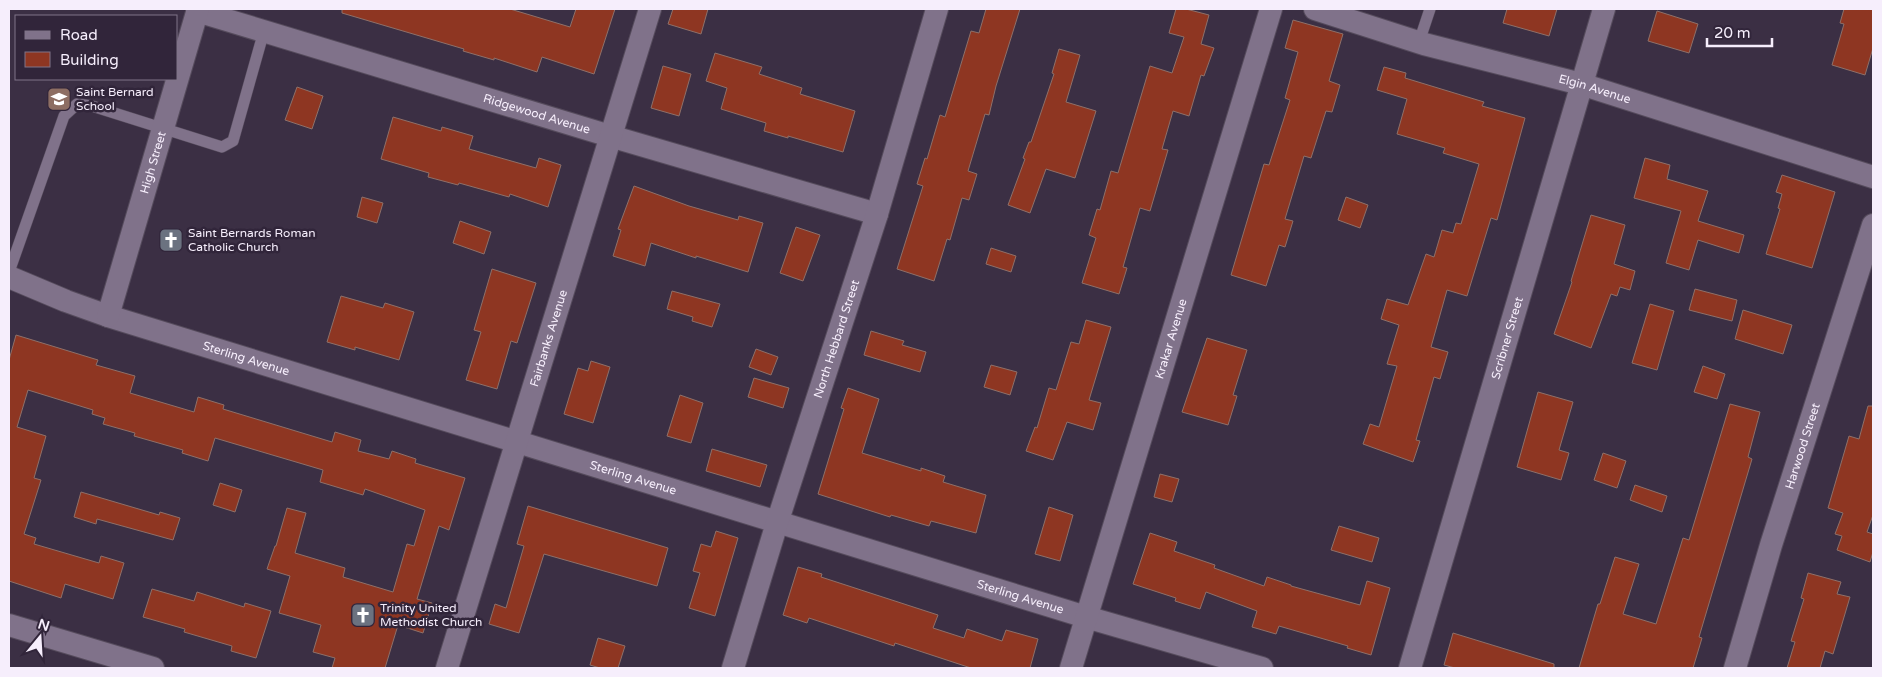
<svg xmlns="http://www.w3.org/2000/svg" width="1882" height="677" viewBox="0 0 1882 677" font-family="'Varela Round',sans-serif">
  <rect width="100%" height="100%" fill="#3b2f44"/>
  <g fill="#8e3622" stroke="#8e7069">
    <path d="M342 9H510L570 27 576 9H615L594 74 542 57 537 72 494 58V60L463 51 464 49 342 13Z"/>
    <path d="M673 9H708L701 34 668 24Z"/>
    <path d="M986 9H1020L996 86 989 115 985 114 968 171 977 174 969 200 962 198 950 240 947 239 934 281 897 269 923 186 917 184 925 158 927 159 940 115 945 117 971 31 979 33Z"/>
    <path d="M1176 9H1186L1209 15 1201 44 1214 48 1204 76 1201 75 1189 116 1173 111 1162 149 1168 150 1150 211 1140 208 1123 267 1127 268 1119 294 1082 283 1096 238 1089 235 1097 209 1100 210 1111 171 1118 173 1150 66 1172 73 1184 37 1169 33Z"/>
    <path d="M1507 9H1557L1549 36 1503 23Z"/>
    <path d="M1844 9H1873V48L1865 75 1832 65 1844 24 1840 23Z"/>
    <path d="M1657 11 1698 24 1689 53 1648 41Z"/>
    <path d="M1293 20 1343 34 1329 81 1340 85 1332 112 1326 111 1311 158 1304 156 1285 219 1293 221 1285 247 1279 245 1266 286 1231 275 1264 164 1269 165 1290 100 1285 98 1298 52 1285 48Z"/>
    <path d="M1059 49 1080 55 1066 102 1096 111 1075 178 1046 169 1030 213 1008 205 1025 159 1023 158 1029 142H1031L1054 74 1052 73Z"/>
    <path d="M715 53 762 67 759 74 802 88 800 94 855 111 843 152 788 136V138L764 131 766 123 721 109 727 88 706 81Z"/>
    <path d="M663 66 691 74 679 116 651 108Z"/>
    <path d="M1384 67 1406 73 1405 78 1484 102 1482 106 1525 118 1497 220 1491 218 1467 296 1447 290 1431 347 1448 352 1440 379 1434 377 1416 440 1420 441 1413 462 1363 444 1370 424 1379 427 1397 366 1387 364 1399 325 1381 319 1387 299 1408 305 1426 254 1434 257 1442 230 1453 233 1456 223 1461 224 1479 164 1443 153 1445 148 1397 134 1407 99 1377 90Z"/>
    <path d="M297 87 323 96 312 129 285 120Z"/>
    <path d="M393 117 441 131 442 127 473 136 469 149 536 168 539 158 561 165 548 207 510 194 509 197 459 183 458 185 428 177 429 173 381 159Z"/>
    <path d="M1645 158 1670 165 1667 179 1708 191 1698 221 1744 235 1739 253 1698 240 1689 270 1666 263 1681 211 1634 198Z"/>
    <path d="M1782 175 1835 192 1812 268 1766 254 1780 209 1778 208 1782 194 1776 192Z"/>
    <path d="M634 186 689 206 738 220 739 216 763 223 748 272 696 256V258L651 243 645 266 613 256 621 230 618 229Z"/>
    <path d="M362 197 383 203 377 223 357 217Z"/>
    <path d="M1346 197 1368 205 1360 228 1338 220Z"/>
    <path d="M1591 215 1625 225 1614 264 1635 271 1630 290 1620 287 1617 296 1611 294 1591 348 1554 334 1572 282 1571 281Z"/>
    <path d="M460 221 491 232 484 254 453 243Z"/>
    <path d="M796 227 820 235 803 281 780 273Z"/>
    <path d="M991 248 1016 256 1011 272 986 264Z"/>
    <path d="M492 269 536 283 517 343 511 341 497 389 466 380 481 332 474 330Z"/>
    <path d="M1695 289 1737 300 1732 321 1689 310Z"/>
    <path d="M672 291 720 304 712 327 692 321 693 317 667 309Z"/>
    <path d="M341 296 383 308 385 303 414 312 399 360 355 347V350L327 342Z"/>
    <path d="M1650 304 1674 311 1657 370 1632 363Z"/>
    <path d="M1743 310 1792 325 1783 354 1735 339Z"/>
    <path d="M1086 320 1111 327 1089 400 1101 403 1093 430 1067 422 1053 460 1026 451 1035 427 1037 428 1049 388 1056 390 1071 342 1079 344Z"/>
    <path d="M871 331 904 341 902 345 926 352 920 372 864 355Z"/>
    <path d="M16 335 98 360 96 365 135 376 130 393 194 412 198 397 224 405 223 409 332 442 335 432 361 440 358 451 389 459 392 451 416 459 415 463 465 478 449 530 439 526 417 599 432 603 423 633 398 625 385 668H332L335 658 313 652 321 625 279 613 290 576 267 569 275 546H276L287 508 306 513 295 553 345 568 343 577 393 592 407 544 414 546 425 510 365 489 363 495 320 482 323 470 215 438 208 461 182 453 183 450 134 436 135 433 103 424 105 418 92 414 93 410 28 390 17 427 46 436 34 478 41 480 24 534 36 538 34 544 99 563 101 556 124 563 113 599 65 584 61 598 9 581V360Z"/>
    <path d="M1207 338 1247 350 1233 395 1237 396 1228 425 1182 412Z"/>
    <path d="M756 349 778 357 771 375 749 367Z"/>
    <path d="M591 361 610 367 593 423 564 414 578 368 588 371Z"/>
    <path d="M991 365 1017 372 1010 395 984 387Z"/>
    <path d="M1703 366 1725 374 1717 399 1694 392Z"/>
    <path d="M754 378 789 388 783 408 748 397Z"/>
    <path d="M848 388 879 399 862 453 921 471V468L945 476 943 482 986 495 976 533 931 521 929 526 891 515 890 517 818 494 844 409 841 408Z"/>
    <path d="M1538 392 1573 402 1559 450 1569 453 1561 480 1517 467Z"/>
    <path d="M680 395 703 403 691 443 667 436Z"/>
    <path d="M1730 404 1760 412 1748 457 1752 459 1699 637 1702 638 1693 668H1579L1598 604H1600L1615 557 1639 564 1623 614 1656 624 1683 538 1689 540Z"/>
    <path d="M1868 406H1873V515L1867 532 1873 534V552L1870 562 1837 550 1842 536 1835 534 1843 513 1828 508 1849 436 1859 439Z"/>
    <path d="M712 449 767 465 760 487 706 471Z"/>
    <path d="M1603 453 1626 461 1617 488 1594 480Z"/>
    <path d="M1160 474 1179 479 1172 502 1154 497Z"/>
    <path d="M220 483 242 490 235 512 213 505Z"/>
    <path d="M1635 485 1667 496 1662 512 1630 500Z"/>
    <path d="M81 492 159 515 160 512 180 518 173 540 97 519 96 524 74 517Z"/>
    <path d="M528 506 668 548 657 586 544 554 519 633 489 624 495 604 506 608 524 546 517 544Z"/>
    <path d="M1049 507 1073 515 1060 561 1035 554Z"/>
    <path d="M1339 526 1379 538 1372 562 1331 550Z"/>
    <path d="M716 531 738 538 715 616 689 608 700 573 693 571 701 544 711 547Z"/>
    <path d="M1150 533 1177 542 1174 551 1215 565 1214 568 1264 586 1267 577 1291 585V586L1360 605 1367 581 1390 588 1371 655 1347 648 1348 646 1279 626 1276 634 1252 627 1257 611 1206 592 1200 609 1175 601 1176 598 1133 584Z"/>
    <path d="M798 567 822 574 821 577 938 615 933 628 964 638 967 629 1002 641 1006 630 1038 639 1030 668H971L895 643 894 646 809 618 807 623 783 615Z"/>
    <path d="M1808 573 1841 582 1837 594 1850 597 1833 654 1825 651 1820 668H1787L1795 642 1791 641 1804 599 1801 598Z"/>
    <path d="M152 589 194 601 197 592 244 607 245 603 271 611 256 658 231 651 232 646 184 632 185 629 143 617Z"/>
    <path d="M1453 633 1554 664V668H1455L1444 665Z"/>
    <path d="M598 638 625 646 618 668H600L590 665Z"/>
  </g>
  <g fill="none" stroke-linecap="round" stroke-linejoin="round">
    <g stroke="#554b5c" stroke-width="12">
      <g id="service">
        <path d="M1419 42 1430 9"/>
        <path d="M9 272 64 116 77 104 92 106 222 147 233 141 264 31"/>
      </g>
    </g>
    <g stroke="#554b5c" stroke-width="24">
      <g id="minor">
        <path id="s1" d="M1315 9 1424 44 1581 84 1873 177"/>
        <path id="s2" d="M197 11 610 136 877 214"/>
        <path id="s3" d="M9 277 66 301 108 316 1086 617 1262 668"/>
        <path id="s4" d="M108 316 198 9"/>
        <path d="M9 625 153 668"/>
        <path id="s5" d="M447 668 650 9"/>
        <path id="s6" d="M733 668 777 523 877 214 937 9"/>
        <path id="s7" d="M1071 668 1271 9"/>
        <path id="s8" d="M1410 668 1604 9"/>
        <path id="s9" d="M1735 668 1771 545 1873 225"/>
      </g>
    </g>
    <use href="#service" stroke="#80728a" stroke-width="11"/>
    <use href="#minor" stroke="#80728a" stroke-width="22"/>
  </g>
  <defs>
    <g id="school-square" transform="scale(1.25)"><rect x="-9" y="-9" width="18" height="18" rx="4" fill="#8d6e63" stroke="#31253a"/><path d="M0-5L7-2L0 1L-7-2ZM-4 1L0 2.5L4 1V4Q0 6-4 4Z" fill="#fff"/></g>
    <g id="church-square" transform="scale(1.25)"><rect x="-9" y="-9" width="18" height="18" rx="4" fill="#6b7280" stroke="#31253a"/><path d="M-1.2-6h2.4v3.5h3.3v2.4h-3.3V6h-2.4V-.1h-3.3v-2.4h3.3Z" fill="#fff"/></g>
  </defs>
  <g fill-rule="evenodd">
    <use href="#school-square" x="59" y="99"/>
    <use href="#church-square" x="171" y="240"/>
    <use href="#church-square" x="363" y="615"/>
  </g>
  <g text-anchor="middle" stroke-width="5" stroke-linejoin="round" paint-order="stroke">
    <g font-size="12" fill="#f6eefc" stroke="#31253a">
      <text dy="4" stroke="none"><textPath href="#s1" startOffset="291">Elgin Avenue</textPath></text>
      <text dy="4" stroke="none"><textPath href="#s2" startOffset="355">Ridgewood Avenue</textPath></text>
      <text dy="4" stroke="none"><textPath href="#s4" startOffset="160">High Street</textPath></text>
      <text dy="4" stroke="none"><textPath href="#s7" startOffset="344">Krakar Avenue</textPath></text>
      <text dy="4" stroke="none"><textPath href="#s8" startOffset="344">Scribner Street</textPath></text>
      <text dy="4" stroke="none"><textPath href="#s5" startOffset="345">Fairbanks Avenue</textPath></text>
      <text dy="4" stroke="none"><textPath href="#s6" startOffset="345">North Hebbard Street</textPath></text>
      <text dy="4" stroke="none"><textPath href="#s3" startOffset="251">Sterling Avenue</textPath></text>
      <text dy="4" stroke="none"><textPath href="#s9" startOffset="232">Harwood Street</textPath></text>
      <text dy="4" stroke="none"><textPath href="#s3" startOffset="656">Sterling Avenue</textPath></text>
      <text dy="4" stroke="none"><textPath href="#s3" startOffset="1061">Sterling Avenue</textPath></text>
    </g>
    <g font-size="12" fill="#f6eefc" stroke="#31253a" text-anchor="start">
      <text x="76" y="96">Saint Bernard<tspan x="76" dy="14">School</tspan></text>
      <text x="188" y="237">Saint Bernards Roman<tspan x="188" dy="14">Catholic Church</tspan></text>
      <text x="380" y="612">Trinity United<tspan x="380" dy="14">Methodist Church</tspan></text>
    </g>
  </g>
  <rect width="1882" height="677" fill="none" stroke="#f6eefc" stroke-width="20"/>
  <rect x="15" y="15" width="162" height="65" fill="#31253a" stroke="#807588"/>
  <rect x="25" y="31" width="25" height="8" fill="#80728a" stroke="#807588"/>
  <text x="60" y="40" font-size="15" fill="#f6eefc">Road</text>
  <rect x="25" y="52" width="25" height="15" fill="#8e3622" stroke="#807588"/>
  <text x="60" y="65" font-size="15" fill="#f6eefc">Building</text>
  <g transform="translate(40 637) rotate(18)" stroke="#31253a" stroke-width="4" paint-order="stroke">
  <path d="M0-4L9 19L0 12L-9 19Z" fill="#f6eefc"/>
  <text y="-8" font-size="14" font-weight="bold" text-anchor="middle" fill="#f6eefc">N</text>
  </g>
  <path d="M1707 38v8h65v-8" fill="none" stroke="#f6eefc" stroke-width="2.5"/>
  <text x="1714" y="38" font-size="15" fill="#f6eefc" stroke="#31253a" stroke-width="4" paint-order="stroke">20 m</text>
</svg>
